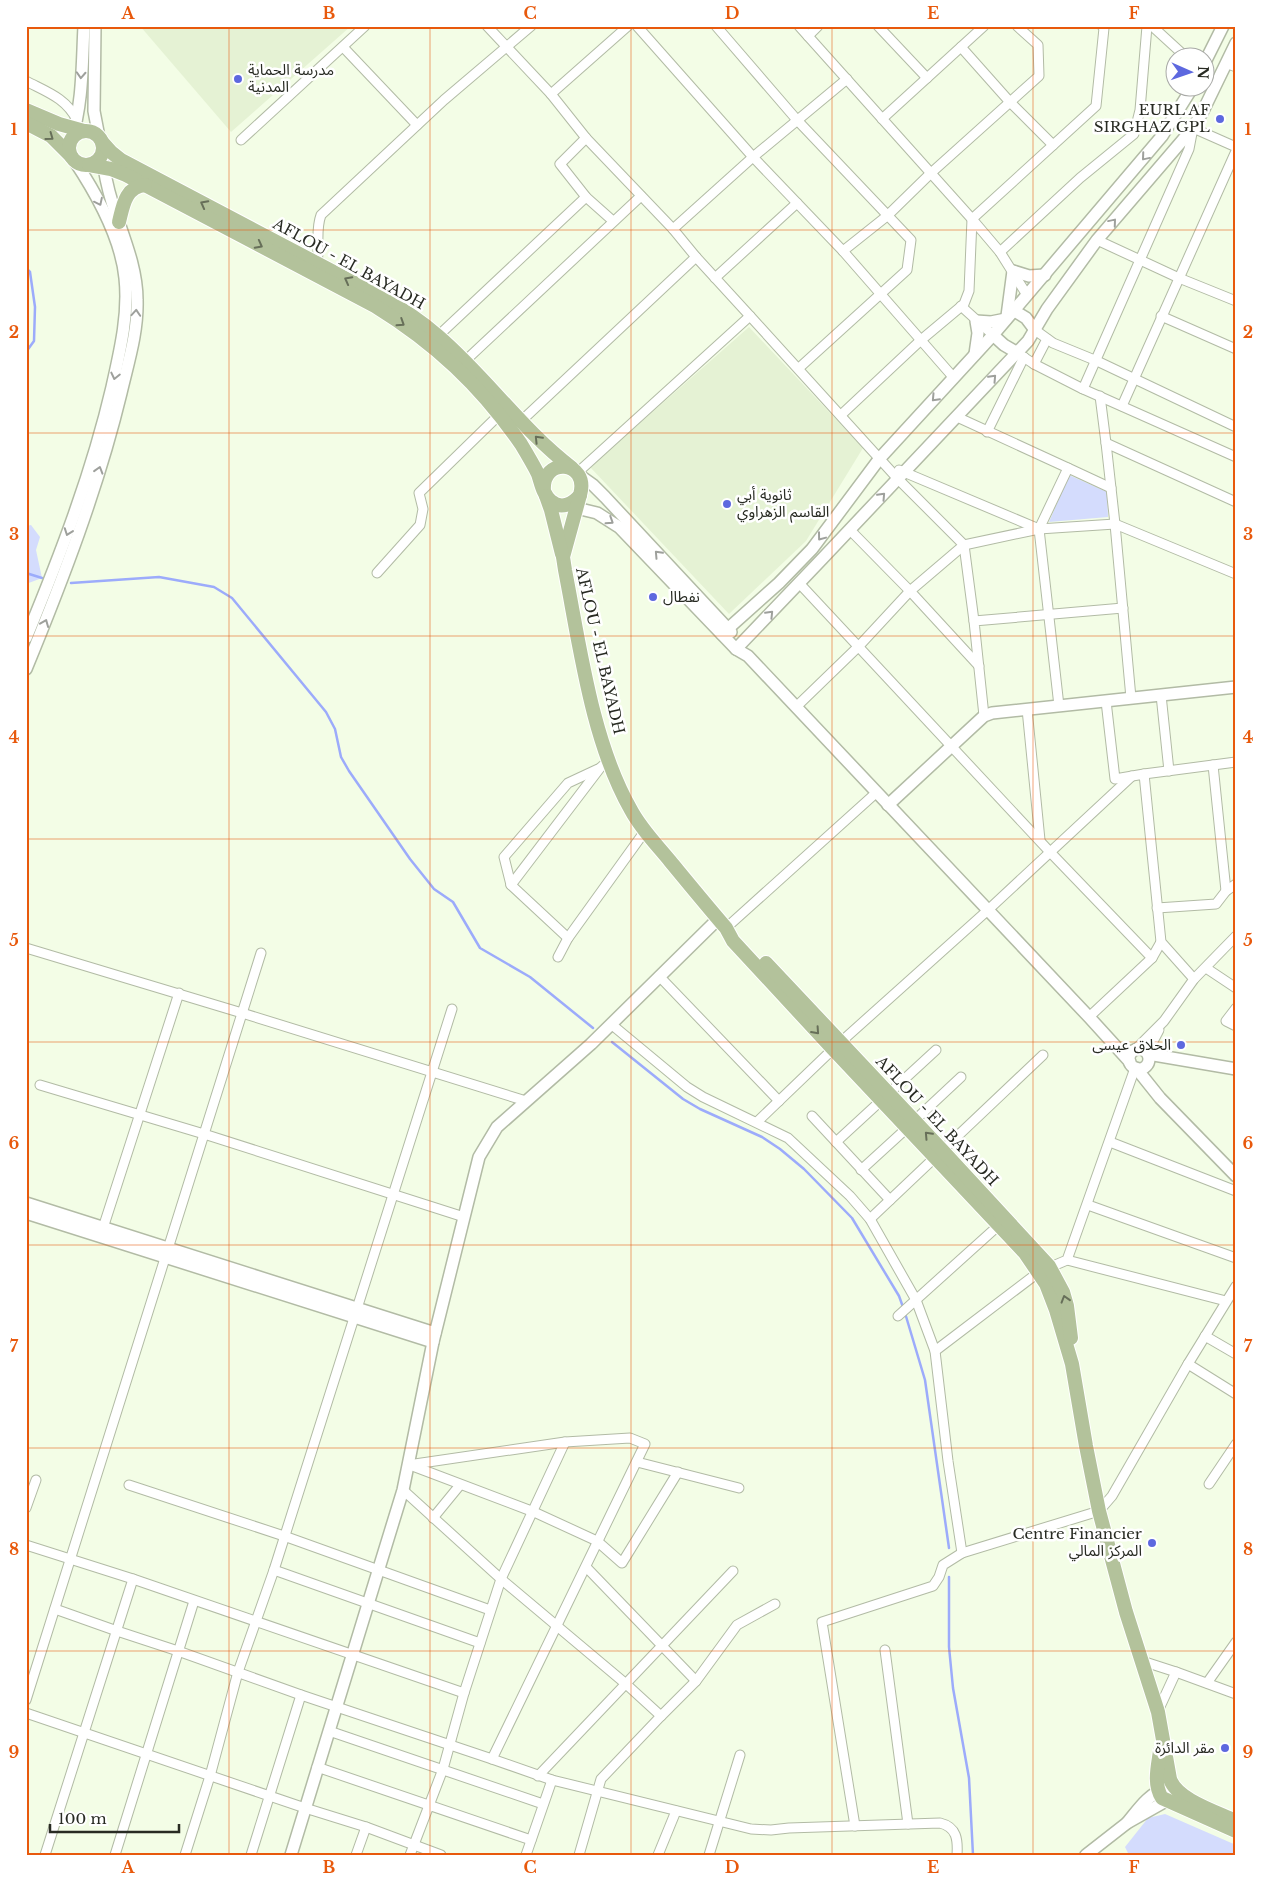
<svg xmlns="http://www.w3.org/2000/svg" width="1262" height="1881" viewBox="0 0 1262 1881" font-family="'Libre Baskerville','Noto Sans Arabic',serif">
  <rect width="100%" height="100%" fill="#f3fde6"/>
  <g fill="#e5f2d4">
    <path d="M140 26H351L231 132Z"/>
    <path d="M749 327 863 448 806 541 729 614 590 467Z"/>
  </g>
  <g fill="#d4dcfd">
    <path d="M1069 475 1107 492 1108 517 1049 522Z"/>
    <path d="M31 525 40 537 36 550 42 578 26 584V526Z"/>
    <path d="M1165 1814 1236 1845V1855H1129L1125 1847 1148 1818Z"/>
  </g>
  <g fill="none" stroke-linecap="round" stroke-linejoin="round">
    <g stroke="#9cabfb" stroke-width="2.5">
      <path d="M26 268 30 272 35 307 34 341 26 352"/>
      <path d="M26 573 42 578"/>
      <path d="M71 583 159 577 214 587 232 598 326 712 335 729 341 757 349 771 410 859 434 889 453 902 480 948 530 977 593 1028"/>
      <path d="M612 1042 683 1099 700 1109 762 1137 780 1149 804 1169 852 1218 899 1296 903 1307"/>
      <path d="M905 1313 925 1380 949 1548"/>
      <path d="M949 1577V1647L953 1688 969 1778 973 1855"/>
    </g>
    <g stroke="#b2bba5" stroke-width="11">
      <g id="minor">
        <path d="M487 26 551 94 586 138 673 229 696 257 750 316 577 473"/>
        <path d="M637 26 753 157 843 251 954 378"/>
        <path d="M716 26 797 120 911 240 907 270 799 368"/>
        <path d="M799 26 972 219 1000 252 1027 295"/>
        <path d="M878 26 927 78"/>
        <path d="M1152 26 1187 58"/>
        <path d="M808 36 818 26"/>
        <path d="M343 47 417 125"/>
        <path d="M961 47 1009 101 1053 145"/>
        <path d="M1226 63 1236 67"/>
        <path d="M26 81C47 92 66 98 77 120"/>
        <path d="M551 94 628 26"/>
        <path d="M882 119 984 26"/>
        <path d="M586 138 560 164 586 197 613 221"/>
        <path d="M241 140 365 26"/>
        <path d="M673 229 753 157 847 79"/>
        <path d="M1097 240 1179 278 1236 301"/>
        <path d="M843 251 887 216 931 173 1039 76 1038 45 1017 26"/>
        <path d="M1000 252 1080 178 1134 134 1140 110 1147 26"/>
        <path d="M317 263C320 247 315 231 321 215L444 100 531 26"/>
        <path d="M715 278 797 203"/>
        <path d="M961 306 993 335"/>
        <path d="M750 316 898 479 964 545 974 621"/>
        <path d="M1161 316 1236 349"/>
        <path d="M1035 330 1053 343 1097 361 1236 427"/>
        <path d="M438 336 586 197"/>
        <path d="M1016 352 1034 364 1083 389 1236 457"/>
        <path d="M465 361 641 196"/>
        <path d="M1034 364 1047 339"/>
        <path d="M1083 389 1189 149 1193 128 1236 147"/>
        <path d="M1100 396 1106 443"/>
        <path d="M1122 406 1236 151"/>
        <path d="M841 415 921 340 964 304 969 291 972 219 1096 106 1104 28 1102 26"/>
        <path d="M957 417 1068 468"/>
        <path d="M518 424 696 257"/>
        <path d="M987 432 1024 357"/>
        <path d="M899 470 1039 529"/>
        <path d="M850 530 910 591 979 666"/>
        <path d="M377 573 420 525 423 509 419 493 499 415"/>
        <path d="M799 583 1050 852 1152 958 1161 942"/>
        <path d="M1161 695 1169 771"/>
        <path d="M1131 698 1115 524 1106 443 1236 502"/>
        <path d="M1106 701 1115 779 1144 774 1161 942 1194 979"/>
        <path d="M1059 706 1039 529 1068 468 1111 488"/>
        <path d="M796 707 859 646 910 591 964 545 1039 529 1115 524 1236 574"/>
        <path d="M1027 709 1040 840"/>
        <path d="M984 716 974 621 1123 608"/>
        <path d="M1213 765 1226 891"/>
        <path d="M1144 774 1236 762"/>
        <path d="M511 885 504 857 568 783 598 769"/>
        <path d="M1157 908 1216 904 1226 891 1236 884"/>
        <path d="M726 928 877 792"/>
        <path d="M568 938 511 885 600 768 609 760"/>
        <path d="M26 948 242 1013 526 1101"/>
        <path d="M558 957 568 938 645 831"/>
        <path d="M1206 968 1236 988"/>
        <path d="M659 976 779 1101"/>
        <path d="M1236 1008 1226 1021 1236 1026"/>
        <path d="M1089 1017 1152 958"/>
        <path d="M611 1024 687 1087 703 1097 788 1138 850 1196 870 1219 916 1300 935 1351 948 1461 962 1553"/>
        <path d="M1136 1049 1164 1021 1194 979 1236 936"/>
        <path d="M1147 1053 1159 1030"/>
        <path d="M40 1085 204 1134 464 1217"/>
        <path d="M812 1116 890 1200"/>
        <path d="M915 1120 961 1077"/>
        <path d="M757 1122 833 1049 988 910 1132 776"/>
        <path d="M836 1142 936 1050"/>
        <path d="M1110 1142 1236 1191"/>
        <path d="M861 1170 907 1128"/>
        <path d="M1088 1205 1236 1258"/>
        <path d="M870 1219 1043 1055"/>
        <path d="M103 1228 179 993"/>
        <path d="M1067 1260 1226 1301"/>
        <path d="M898 1316 999 1225"/>
        <path d="M1205 1336 1236 1354"/>
        <path d="M935 1351 1039 1272 1067 1260 1135 1068"/>
        <path d="M1188 1364 1236 1394"/>
        <path d="M637 1462 739 1488"/>
        <path d="M408 1465 565 1442 630 1438 645 1444 492 1759 552 1780"/>
        <path d="M410 1465 534 1512 597 1541 622 1563 678 1472"/>
        <path d="M1209 1484 1236 1444"/>
        <path d="M129 1485 284 1536 490 1610"/>
        <path d="M403 1490 501 1579 626 1684 661 1716 601 1779 579 1855"/>
        <path d="M26 1508 36 1480"/>
        <path d="M433 1518 460 1485"/>
        <path d="M26 1545 133 1579 464 1693"/>
        <path d="M586 1567 696 1681"/>
        <path d="M274 1570 480 1643"/>
        <path d="M55 1609 117 1631 178 1651 301 1695 492 1759"/>
        <path d="M885 1650 908 1824"/>
        <path d="M1142 1661 1176 1672"/>
        <path d="M1207 1683 1236 1642"/>
        <path d="M26 1700 261 953"/>
        <path d="M1158 1711 1176 1672 1236 1694"/>
        <path d="M26 1713 305 1808 366 1827 441 1855"/>
        <path d="M661 1716 696 1681 737 1625 775 1604"/>
        <path d="M329 1731 543 1804"/>
        <path d="M317 1767 531 1840"/>
        <path d="M538 1776 733 1571"/>
        <path d="M855 1826 822 1622 933 1586 939 1577 943 1565 962 1553 1099 1511 1112 1496 1188 1364 1236 1286"/>
        <path d="M45 1855 133 1579"/>
        <path d="M115 1855 194 1601"/>
        <path d="M185 1855 210 1776 238 1672 274 1570 452 1009"/>
        <path d="M251 1855 301 1695"/>
        <path d="M356 1855 366 1827"/>
        <path d="M410 1855 443 1769 464 1693 501 1579 565 1442"/>
        <path d="M526 1855 552 1780 751 1829 771 1830 789 1828 940 1823C957 1827 958 1840 957 1855"/>
        <path d="M658 1855 676 1811"/>
        <path d="M709 1855 740 1755"/>
      </g>
    </g>
    <g stroke="#b2bba5" stroke-width="14">
      <g id="tertiary">
        <path d="M95 26 94 111 99 137"/>
        <path d="M1204 64 1223 26"/>
        <path d="M71 140C83 104 82 64 84 26"/>
        <path d="M1013 310 1026 318 1035 330"/>
        <path d="M1007 316 1013 271 1029 276 1045 275"/>
        <path d="M993 335 1004 345 1016 352"/>
        <path d="M975 354 978 333 976 321 991 322 1006 319"/>
        <path d="M579 475 593 485 605 497 731 632"/>
        <path d="M568 506 597 513 619 527 736 649 748 656 1089 1017 1130 1062"/>
        <path d="M722 634 779 583 812 549 880 458 993 335 1162 136 1192 88"/>
        <path d="M26 638C60 556 92 473 112 387 120 351 129 314 125 278 121 237 96 193 74 160"/>
        <path d="M736 649 822 559 1028 341 1047 309 1097 240 1193 128 1203 111 1236 43"/>
        <path d="M26 669C63 579 98 488 121 393 128 363 138 332 137 300 137 266 122 234 112 202 107 186 104 170 102 154"/>
        <path d="M888 805 984 716 992 713 1236 687"/>
        <circle cx="1139" cy="1059" r="10"/>
        <path d="M1148 1054 1236 1069"/>
        <path d="M1136 1068 1160 1098 1236 1176"/>
        <path d="M26 1203 435 1333"/>
        <path d="M26 1213 433 1342"/>
        <path d="M1127 1823C1138 1810 1148 1794 1166 1788"/>
        <path d="M291 1855 403 1490 433 1342 479 1157 497 1127 591 1044 718 919"/>
        <path d="M1086 1855 1127 1823 1166 1801 1171 1795"/>
      </g>
    </g>
    <g stroke="#fff" stroke-width="16">
      <g id="primary">
        <path d="M26 110 59 124 84 131"/>
        <path d="M26 123 51 136 71 156"/>
        <circle cx="86" cy="148" r="17"/>
        <path d="M102 142 111 152 121 160 381 297C401 308 421 321 438 336 486 377 522 430 572 468"/>
        <path d="M89 165 111 169 126 175 375 306C435 343 481 386 521 444 527 454 533 464 538 474 541 483 543 495 551 501 561 510 573 504 580 495 590 460 541 456 544 491"/>
        <path d="M119 222C123 206 125 187 145 185"/>
        <path d="M580 495 563 557 565 570C580 647 592 742 631 810 641 829 657 845 670 861 689 884 707 906 726 928L733 941 833 1049 1025 1253 1046 1284 1056 1310 1072 1364 1086 1446 1099 1511 1126 1612 1158 1712 1170 1779C1177 1800 1217 1812 1236 1821"/>
        <path d="M546 496 551 510 562 554"/>
        <path d="M766 963 942 1150 1049 1266 1063 1292 1067 1306 1071 1338"/>
        <path d="M1160 1751C1158 1766 1153 1784 1162 1798L1236 1831"/>
      </g>
    </g>
    <use href="#minor" stroke="#fff" stroke-width="9"/>
    <use href="#tertiary" stroke="#fff" stroke-width="11"/>
    <use href="#primary" stroke="#b3c29b" stroke-width="14"/>
  </g>
  <defs><path id="oneway-chevron" d="M-2-3.5L2.5 0L-2 3.5" fill="none" stroke-width="1.6" stroke-linecap="round" stroke-linejoin="round" transform="scale(1.25)"/></defs>
  <g stroke="#9ea09c">
    <use href="#oneway-chevron" transform="translate(81 75) rotate(93)"/>
    <use href="#oneway-chevron" transform="translate(1145 157) rotate(130)"/>
    <use href="#oneway-chevron" transform="translate(99 202) rotate(64)"/>
    <use href="#oneway-chevron" transform="translate(1113 222) rotate(-50)"/>
    <use href="#oneway-chevron" transform="translate(136 313) rotate(-86)"/>
    <use href="#oneway-chevron" transform="translate(115 376) rotate(103)"/>
    <use href="#oneway-chevron" transform="translate(993 378) rotate(-47)"/>
    <use href="#oneway-chevron" transform="translate(935 398) rotate(133)"/>
    <use href="#oneway-chevron" transform="translate(99 470) rotate(-73)"/>
    <use href="#oneway-chevron" transform="translate(882 496) rotate(-47)"/>
    <use href="#oneway-chevron" transform="translate(610 521) rotate(33)"/>
    <use href="#oneway-chevron" transform="translate(68 532) rotate(110)"/>
    <use href="#oneway-chevron" transform="translate(821 537) rotate(127)"/>
    <use href="#oneway-chevron" transform="translate(658 554) rotate(-133)"/>
    <use href="#oneway-chevron" transform="translate(770 614) rotate(-46)"/>
    <use href="#oneway-chevron" transform="translate(45 623) rotate(-68)"/>
  </g>
  <g stroke="#676f59">
    <use href="#oneway-chevron" transform="translate(50 137) rotate(36)"/>
    <use href="#oneway-chevron" transform="translate(204 204) rotate(-152)"/>
    <use href="#oneway-chevron" transform="translate(259 245) rotate(28)"/>
    <use href="#oneway-chevron" transform="translate(348 280) rotate(-152)"/>
    <use href="#oneway-chevron" transform="translate(401 323) rotate(33)"/>
    <use href="#oneway-chevron" transform="translate(538 439) rotate(-134)"/>
    <use href="#oneway-chevron" transform="translate(816 1031) rotate(48)"/>
    <use href="#oneway-chevron" transform="translate(928 1135) rotate(-133)"/>
    <use href="#oneway-chevron" transform="translate(1065 1299) rotate(-107)"/>
  </g>
  <path fill="none" stroke="#e8590c" stroke-width="1" stroke-opacity="0.55" d="M229 26V1855M430 26V1855M631 26V1855M832 26V1855M1033 26V1855M26 230H1236M26 433H1236M26 636H1236M26 839H1236M26 1042H1236M26 1245H1236M26 1448H1236M26 1651H1236"/>
  <g fill="#5d68df" stroke="#fff" stroke-width="2">
    <circle cx="238" cy="79" r="5"/>
    <circle cx="1220" cy="119" r="5"/>
    <circle cx="727" cy="504" r="5"/>
    <circle cx="653" cy="597" r="5"/>
    <circle cx="1181" cy="1045" r="5"/>
    <circle cx="1152" cy="1543" r="5"/>
    <circle cx="1225" cy="1748" r="5"/>
  </g>
  <g text-anchor="middle" stroke-width="5" stroke-linejoin="round" paint-order="stroke">
    <g font-size="15" fill="#282b23" stroke="#fff" text-anchor="end">
      <text x="248" y="75" text-anchor="start">مدرسة الحماية<tspan x="248" dy="17">المدنية</tspan></text>
      <text x="1210" y="115">EURL AF<tspan x="1210" dy="17">SIRGHAZ GPL</tspan></text>
      <text x="737" y="500" text-anchor="start">ثانوية أبي<tspan x="737" dy="17">القاسم الزهراوي</tspan></text>
      <text x="663" y="602" text-anchor="start">نفطال</text>
      <text x="1171" y="1050">الحلاق عيسى</text>
      <text x="1142" y="1539">Centre Financier<tspan x="1142" dy="17">المركز المالي</tspan></text>
      <text x="1215" y="1753">مقر الدائرة</text>
    </g>
    <g font-size="15" fill="#282b23" stroke="#fff">
      <text transform="translate(349 264) rotate(29)" y="5">AFLOU - EL BAYADH</text>
      <text transform="translate(600 651) rotate(77)" y="5">AFLOU - EL BAYADH</text>
      <text transform="translate(937 1121) rotate(47)" y="5">AFLOU - EL BAYADH</text>
    </g>
  </g>
  <rect width="1262" height="1881" fill="none" stroke="#ffffff" stroke-width="55"/>
  <g transform="translate(1190 72) rotate(92)"><circle r="24" fill="#ffffff" stroke="#a9aaa7"/>
  <path d="M0-4L9 19L0 12L-9 19Z" fill="#5d68df"/>
  <text y="-8" font-size="14" font-weight="bold" text-anchor="middle" fill="#282b23">N</text>
  </g>
  <path d="M50 1824v8h129v-8" fill="none" stroke="#282b23" stroke-width="2.5"/>
  <text x="58" y="1824" font-size="15" fill="#282b23" stroke="#ffffff" stroke-width="4" paint-order="stroke">100 m</text>
  <rect x="28" y="28" width="1206" height="1826" fill="none" stroke="#e8590c" stroke-width="2"/>
  <g font-size="16" text-anchor="middle" font-weight="bold" fill="#e8590c">
    <text x="128" y="19">A</text>
    <text x="329" y="19">B</text>
    <text x="530" y="19">C</text>
    <text x="732" y="19">D</text>
    <text x="933" y="19">E</text>
    <text x="1134" y="19">F</text>
    <text x="14" y="135">1</text>
    <text x="1248" y="135">1</text>
    <text x="14" y="338">2</text>
    <text x="1248" y="338">2</text>
    <text x="14" y="540">3</text>
    <text x="1248" y="540">3</text>
    <text x="14" y="743">4</text>
    <text x="1248" y="743">4</text>
    <text x="14" y="946">5</text>
    <text x="1248" y="946">5</text>
    <text x="14" y="1149">6</text>
    <text x="1248" y="1149">6</text>
    <text x="14" y="1352">7</text>
    <text x="1248" y="1352">7</text>
    <text x="14" y="1555">8</text>
    <text x="1248" y="1555">8</text>
    <text x="14" y="1758">9</text>
    <text x="1248" y="1758">9</text>
    <text x="128" y="1873">A</text>
    <text x="329" y="1873">B</text>
    <text x="530" y="1873">C</text>
    <text x="732" y="1873">D</text>
    <text x="933" y="1873">E</text>
    <text x="1134" y="1873">F</text>
  </g>
</svg>
